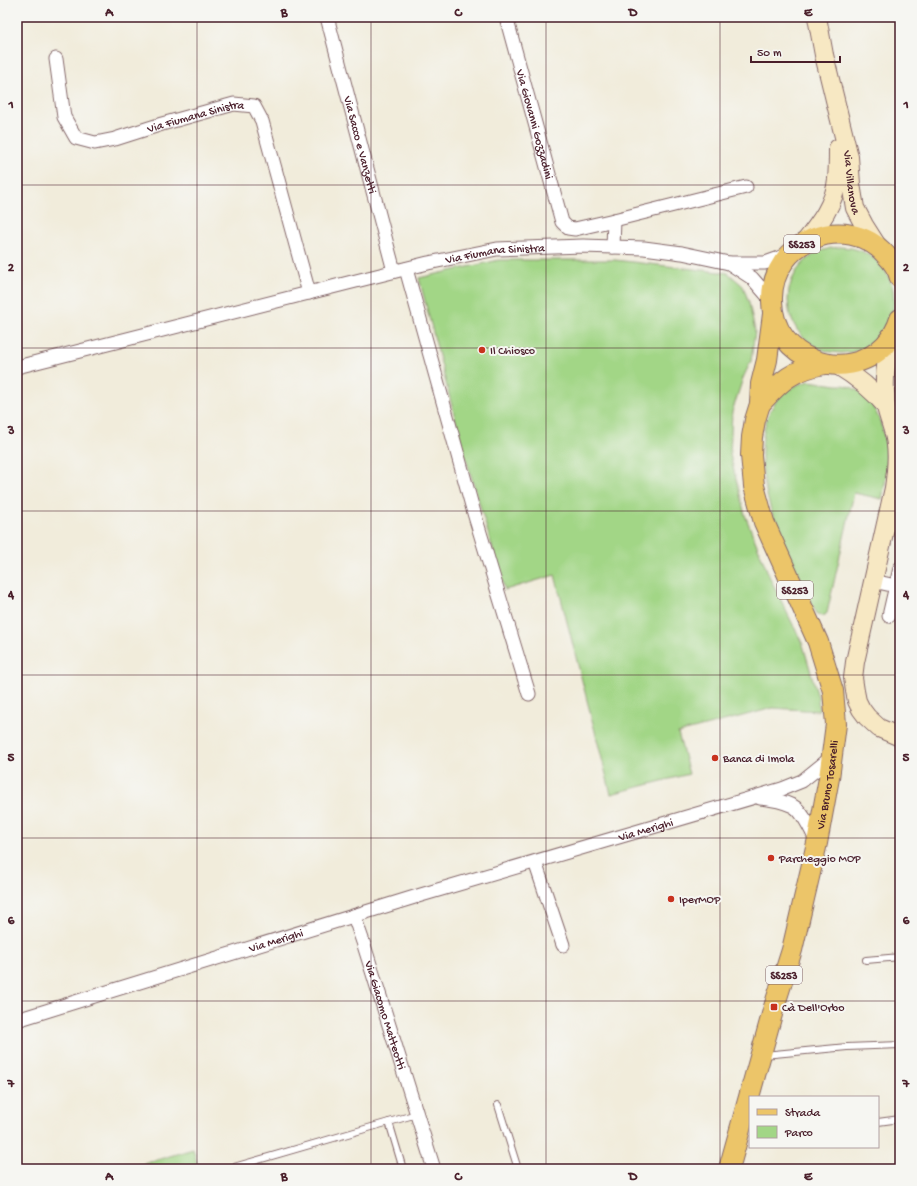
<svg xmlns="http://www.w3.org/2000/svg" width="917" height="1186" viewBox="0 0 917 1186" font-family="'Gochi Hand',sans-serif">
  <rect width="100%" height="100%" fill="#f6f6f2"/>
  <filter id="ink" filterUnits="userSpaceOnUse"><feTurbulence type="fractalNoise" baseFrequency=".025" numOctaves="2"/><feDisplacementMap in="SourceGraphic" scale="8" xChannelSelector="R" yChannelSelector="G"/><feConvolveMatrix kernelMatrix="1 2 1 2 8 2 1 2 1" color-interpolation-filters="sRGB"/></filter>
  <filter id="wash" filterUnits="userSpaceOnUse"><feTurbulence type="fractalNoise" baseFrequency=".012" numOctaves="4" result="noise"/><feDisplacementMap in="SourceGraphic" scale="16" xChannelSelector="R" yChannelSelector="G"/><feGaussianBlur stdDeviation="0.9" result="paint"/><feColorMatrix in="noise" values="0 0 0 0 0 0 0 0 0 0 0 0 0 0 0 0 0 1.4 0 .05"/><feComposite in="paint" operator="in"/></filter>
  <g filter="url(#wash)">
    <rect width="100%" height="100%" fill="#f1ecdb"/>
    <g fill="#a2d686" stroke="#767a58">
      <circle cx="841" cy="300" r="53"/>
      <path d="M499 260H615L728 273 743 286 749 303 755 331 751 361 743 378 732 412 730 455 745 515 770 578 803 645 818 697 819 711 773 708 678 733 689 774 611 794 555 575 505 590 462 445 419 278Z"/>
      <path d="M809 381C818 382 827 384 836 385 841 385 847 385 851 387 880 400 888 440 887 469 886 479 884 489 882 499L854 493 827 613 825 615 821 616 817 614 813 606C787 552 753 492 764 430 767 414 775 398 789 389 795 385 802 383 809 381Z"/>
      <path d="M193 1149 199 1169H127Z"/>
    </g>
  </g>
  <g filter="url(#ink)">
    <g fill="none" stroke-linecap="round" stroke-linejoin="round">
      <g stroke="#846769" stroke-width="8">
        <g id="lane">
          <path d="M866 960 900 957"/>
          <path d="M764 1055 847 1047 900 1045"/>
          <path d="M498 1105 518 1169"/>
          <path d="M389 1122 417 1114"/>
          <path d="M878 1122 900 1119"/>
          <path d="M227 1169 389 1122 403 1169"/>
        </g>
      </g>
      <g stroke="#846769" stroke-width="15">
        <g id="street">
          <path id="s1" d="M327 17 394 271"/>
          <path id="s2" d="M506 17 562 222 568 228 575 229 614 220 613 247"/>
          <path id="s3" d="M56 59 64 117 76 138 95 143 115 139 162 124 234 104 254 106 262 121 309 293"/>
          <path d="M614 220 746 187"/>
          <path d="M729 263 752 278 772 301"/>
          <path d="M406 269 474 513 529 694"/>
          <path id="s4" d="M17 367 348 283 428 263 497 249 583 246 644 248 682 253 729 263H765L779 258 788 253"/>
          <path d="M873 581 896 586"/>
          <path d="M889 616 900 568"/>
          <path d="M760 798C770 799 783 801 793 806 803 811 812 832 817 842"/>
          <path d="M535 862 563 945"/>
          <path id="s5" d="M354 916 363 942 434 1169"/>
          <path id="s6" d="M17 1020 421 895 782 789 802 781 833 756"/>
        </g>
      </g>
      <g stroke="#846769" stroke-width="20">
        <g id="secondary">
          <path id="s7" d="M817 17 824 55 849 157 851 184 855 208 864 225 878 247"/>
          <path d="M804 243C819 224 835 204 837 179 838 169 838 158 838 148"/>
          <path d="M896 332C887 354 884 368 885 392 886 396 885 402 886 407 889 420 895 432 896 445 898 460 896 474 894 488L855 662 853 678 855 691 857 701 861 709 867 717 879 728 900 737"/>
          <path d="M837 365C857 377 871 388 886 406"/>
        </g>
      </g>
      <g stroke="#846769" stroke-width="22">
        <g id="primary">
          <path d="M900 278C898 269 892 261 886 255 846 210 770 241 772 301 773 359 845 386 885 345 892 337 897 329 900 319"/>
          <path d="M760 404C781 381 793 369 825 364"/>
          <path id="s8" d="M729 1169 774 1007 792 950 817 843 829 778 836 724 833 691 818 642 764 522 754 486 751 455 752 437 755 420 760 404 761 384 767 360 773 314"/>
        </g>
      </g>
      <use href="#lane" stroke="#fff" stroke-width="6"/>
      <use href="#street" stroke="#fff" stroke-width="13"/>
      <use href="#secondary" stroke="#f7e8c3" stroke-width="18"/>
      <use href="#primary" stroke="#ecc569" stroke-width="20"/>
    </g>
  </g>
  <path fill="none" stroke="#4a1f2b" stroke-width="1" stroke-opacity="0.55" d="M197 17V1169M371 17V1169M546 17V1169M720 17V1169M17 185H900M17 348H900M17 511H900M17 675H900M17 838H900M17 1001H900"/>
  <g fill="#c8321e" stroke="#f6f6f2" stroke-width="1.5">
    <circle cx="482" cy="350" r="4"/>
    <circle cx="715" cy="758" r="4"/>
    <circle cx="771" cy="858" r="4"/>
    <circle cx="671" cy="899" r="4"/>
    <rect x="770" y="1003" width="8" height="8" rx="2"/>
  </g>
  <g text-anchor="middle" stroke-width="4" stroke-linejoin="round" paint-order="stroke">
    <g fill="#f6f6f2" stroke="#7e6067" stroke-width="1">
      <rect x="784" y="235" width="36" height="18" rx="3"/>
      <rect x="777" y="581" width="36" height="18" rx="3"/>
      <rect x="766" y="966" width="36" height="18" rx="3"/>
    </g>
    <g font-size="11" font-weight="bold" fill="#4a1f2b">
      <text x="802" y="248">SS253</text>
      <text x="795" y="594">SS253</text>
      <text x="784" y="979">SS253</text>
    </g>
    <g font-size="12" fill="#4a1f2b" stroke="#f6f6f2">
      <text dy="4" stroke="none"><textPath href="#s3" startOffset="207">Via Fiumana Sinistra</textPath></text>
      <text dy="4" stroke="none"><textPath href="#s2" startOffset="111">Via Giovanni Gozzadini</textPath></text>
      <text dy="4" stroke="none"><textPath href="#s1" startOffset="132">Via Sacco e Vanzetti</textPath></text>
      <text dy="4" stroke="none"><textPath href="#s7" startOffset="169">Via Villanova</textPath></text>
      <text dy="4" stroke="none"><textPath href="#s4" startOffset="492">Via Fiumana Sinistra</textPath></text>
      <text dy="4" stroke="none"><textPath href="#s8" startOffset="397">Via Bruno Tosarelli</textPath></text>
      <text dy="4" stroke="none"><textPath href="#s6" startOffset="657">Via Merighi</textPath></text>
      <text dy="4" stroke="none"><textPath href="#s6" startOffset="271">Via Merighi</textPath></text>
      <text dy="4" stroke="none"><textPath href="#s5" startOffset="104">Via Giacomo Matteotti</textPath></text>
    </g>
    <g font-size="12" fill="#4a1f2b" stroke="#f6f6f2" text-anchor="start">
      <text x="490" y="354">Il Chiosco</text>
      <text x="723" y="762">Banca di Imola</text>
      <text x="779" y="862">Parcheggio MOP</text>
      <text x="679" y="903">IperMOP</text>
      <text x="782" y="1011">Cà Dell'Orbo</text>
    </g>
  </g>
  <rect width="917" height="1186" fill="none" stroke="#f6f6f2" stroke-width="44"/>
  <rect x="749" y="1096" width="130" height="52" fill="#f6f6f2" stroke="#b1a0a2"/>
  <rect x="757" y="1109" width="20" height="6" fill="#ecc569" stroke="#b1a0a2"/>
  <text x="785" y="1116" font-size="12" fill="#4a1f2b">Strada</text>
  <rect x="757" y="1126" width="20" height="12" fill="#a2d686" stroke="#b1a0a2"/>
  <text x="785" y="1136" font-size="12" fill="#4a1f2b">Parco</text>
  <path d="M751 56v6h89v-6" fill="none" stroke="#4a1f2b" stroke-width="2"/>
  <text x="757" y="56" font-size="12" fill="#4a1f2b" stroke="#f6f6f2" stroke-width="3" paint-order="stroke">50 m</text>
  <rect x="22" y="22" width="873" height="1142" fill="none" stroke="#4a1f2b" stroke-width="1.5"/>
  <g font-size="13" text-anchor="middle" font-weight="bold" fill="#4a1f2b">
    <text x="109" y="16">A</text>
    <text x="284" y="16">B</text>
    <text x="458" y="16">C</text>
    <text x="633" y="16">D</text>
    <text x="808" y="16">E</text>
    <text x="11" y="108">1</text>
    <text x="906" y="108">1</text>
    <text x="11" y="271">2</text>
    <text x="906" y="271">2</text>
    <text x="11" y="434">3</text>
    <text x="906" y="434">3</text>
    <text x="11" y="598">4</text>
    <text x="906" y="598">4</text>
    <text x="11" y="761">5</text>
    <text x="906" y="761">5</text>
    <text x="11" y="924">6</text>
    <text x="906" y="924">6</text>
    <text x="11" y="1087">7</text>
    <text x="906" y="1087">7</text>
    <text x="109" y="1180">A</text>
    <text x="284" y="1180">B</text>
    <text x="458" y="1180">C</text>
    <text x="633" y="1180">D</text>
    <text x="808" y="1180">E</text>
  </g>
</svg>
